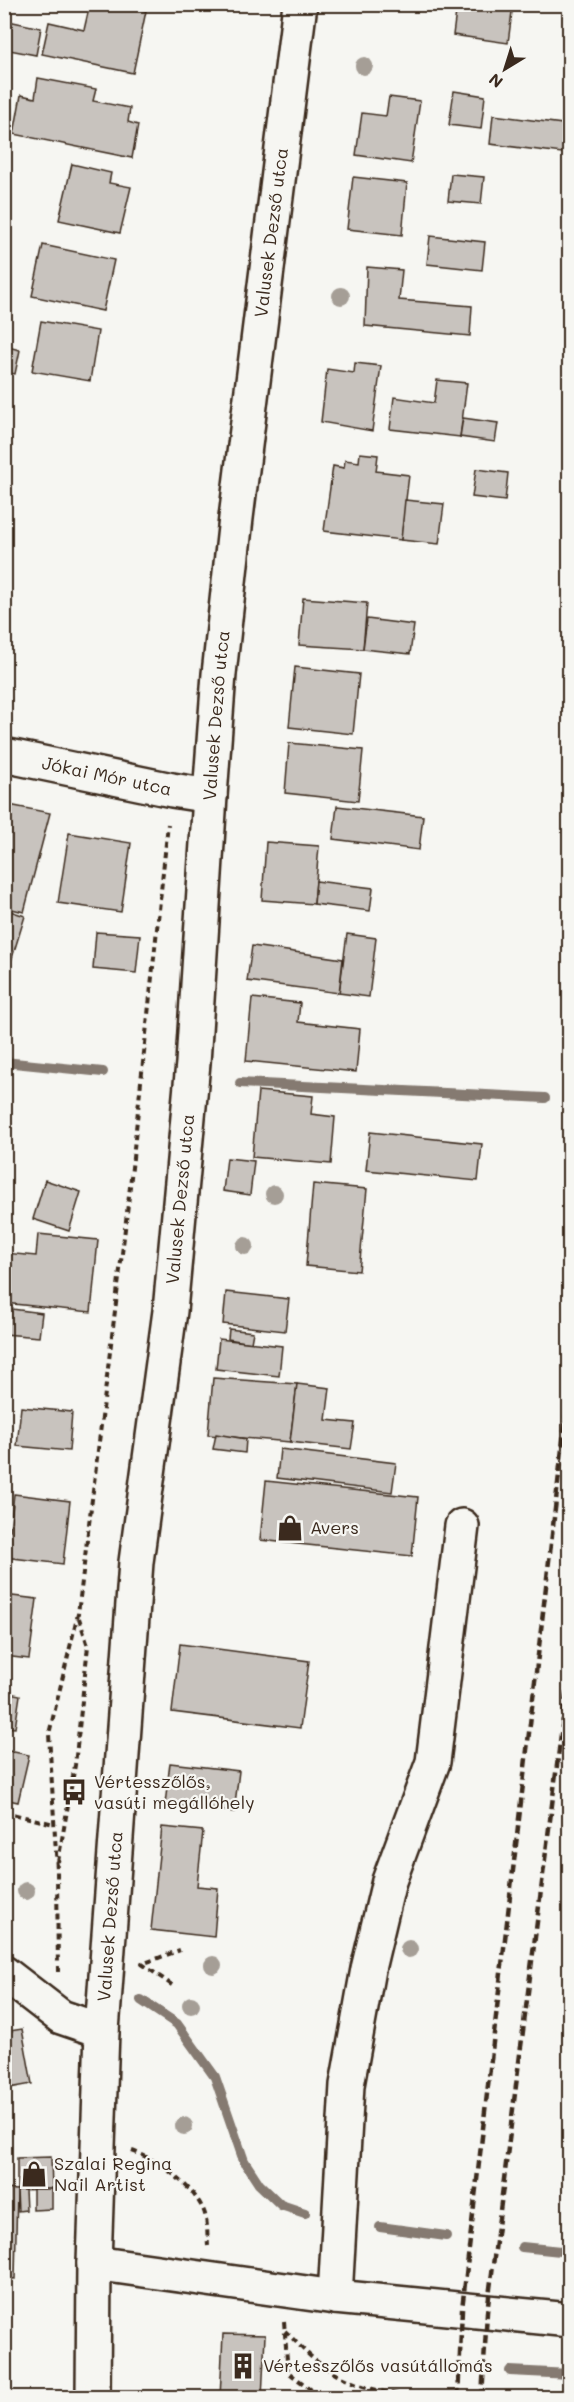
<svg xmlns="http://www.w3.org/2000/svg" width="574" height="2402" viewBox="0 0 574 2402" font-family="Mali,sans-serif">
  <rect width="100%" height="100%" fill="#f6f6f2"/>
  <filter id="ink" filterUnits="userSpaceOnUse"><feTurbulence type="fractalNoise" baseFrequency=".0167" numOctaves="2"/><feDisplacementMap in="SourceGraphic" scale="12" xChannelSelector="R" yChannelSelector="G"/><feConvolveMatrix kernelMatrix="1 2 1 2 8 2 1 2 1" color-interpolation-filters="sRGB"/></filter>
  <g filter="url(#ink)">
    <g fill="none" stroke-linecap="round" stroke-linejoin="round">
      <g stroke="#857a71" stroke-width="10">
        <path d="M4 1062 103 1072"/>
        <path d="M240 1083 545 1098"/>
        <path d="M141 2000 177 2024 215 2077 244 2161 259 2184 281 2205 305 2213"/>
        <path d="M380 2227 446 2236"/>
        <path d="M522 2247 570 2252"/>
        <path d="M510 2371 570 2374"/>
      </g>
    </g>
    <g fill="#c8c3be" stroke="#3b2a1e" stroke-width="1.5">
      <path d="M90 4H113L146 11 133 73 42 54 49 22 84 30Z"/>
      <path d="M457 4H513L508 43 453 35Z"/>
      <path d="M4 20 41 28 36 55 4 49Z"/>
      <path d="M38 78 96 89 93 101 130 108 128 122 138 125 132 158 14 134 21 95 35 98Z"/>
      <path d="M454 91 485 96 481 129 449 125Z"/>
      <path d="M389 97 420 101 411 163 356 155 362 113 386 116Z"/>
      <path d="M493 115 570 125V154L490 144Z"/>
      <path d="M72 164 111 173 109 183 131 187 120 233 59 220Z"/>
      <path d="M451 174 484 177 481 204 448 201Z"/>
      <path d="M353 177 407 183 402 235 347 229Z"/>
      <path d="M430 236 485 242 482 270 427 264Z"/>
      <path d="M43 245 114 260 103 311 32 296Z"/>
      <path d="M367 267 402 270 399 300 472 306 470 336 365 326Z"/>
      <path d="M41 321 98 331 90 381 32 371Z"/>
      <path d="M4 346 20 350 15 374 4 372Z"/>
      <path d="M355 363 381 366 372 431 321 422 327 369 354 373Z"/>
      <path d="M437 380 467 383 460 437 390 429 394 397 434 403Z"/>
      <path d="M463 418 498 423 495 442 460 437Z"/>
      <path d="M360 453 378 455 376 471 409 475 401 540 324 531 333 466 344 468 345 460 359 462Z"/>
      <path d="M476 469 508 473 505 501 472 497Z"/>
      <path d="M405 500 444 504 439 544 401 540Z"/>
      <path d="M303 598 367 603 363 649 299 645Z"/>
      <path d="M367 619 414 625 410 654 363 649Z"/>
      <path d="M295 667 359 674 353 734 289 727Z"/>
      <path d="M289 743 363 750 358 801 285 793Z"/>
      <path d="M4 804 50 813 24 912 4 907Z"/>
      <path d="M337 806 423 816 419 850 333 839Z"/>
      <path d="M69 833 131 843 121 912 58 903Z"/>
      <path d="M266 842 319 846 314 904 262 900Z"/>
      <path d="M316 881 373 888 370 911 314 904Z"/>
      <path d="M4 909 25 916 4 984Z"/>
      <path d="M96 932 140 935 136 973 93 969Z"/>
      <path d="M347 934 376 938 369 997 339 993Z"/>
      <path d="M252 946 343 959 339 993 247 981Z"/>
      <path d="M252 998 300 1003 298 1022 360 1029 356 1072 246 1061Z"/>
      <path d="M258 1091 313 1096 311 1114 335 1117 331 1164 252 1157Z"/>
      <path d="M370 1132 482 1144 478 1181 366 1170Z"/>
      <path d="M227 1158 254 1161 250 1195 223 1191Z"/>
      <path d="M45 1180 81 1192 69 1231 33 1219Z"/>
      <path d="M313 1184 367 1189 359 1271 306 1266Z"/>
      <path d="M38 1234 98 1240 91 1312 4 1303 5 1253 36 1256Z"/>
      <path d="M226 1292 289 1299 285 1331 223 1324Z"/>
      <path d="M4 1308 42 1313 39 1337 4 1334Z"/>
      <path d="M229 1329 253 1332 251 1343 228 1339Z"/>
      <path d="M219 1339 282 1346 279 1376 216 1369Z"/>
      <path d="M213 1378 297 1384 290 1442 208 1435Z"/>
      <path d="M297 1384 330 1388 326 1420 355 1423 351 1449 290 1442Z"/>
      <path d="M21 1407 72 1412 69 1451 17 1446Z"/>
      <path d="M216 1434 246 1439 245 1453 213 1449Z"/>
      <path d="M280 1449 396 1463 392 1492 277 1478Z"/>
      <path d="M266 1481 418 1497 412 1556 260 1540Z"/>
      <path d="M14 1494 70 1501 63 1564 4 1557V1529L10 1530Z"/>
      <path d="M4 1595 37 1599 29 1659 4 1656Z"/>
      <path d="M180 1644 309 1661 300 1728 172 1712Z"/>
      <path d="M4 1692 20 1695 15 1728 4 1727Z"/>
      <path d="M4 1750 29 1755 18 1802 4 1799Z"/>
      <path d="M170 1763 239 1771 234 1812 165 1804Z"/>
      <path d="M162 1827 203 1831 197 1886 218 1888 214 1937 151 1930Z"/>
      <path d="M22 2029 32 2084 4 2089V2032Z"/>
      <path d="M51 2157 52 2189 17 2190V2158Z"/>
      <path d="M4 2189 17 2190 15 2279 4 2278Z"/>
      <path d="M33 2189H52V2209L33 2210Z"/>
      <path d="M17 2190H25L26 2210 18 2211Z"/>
      <path d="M223 2334 265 2335 262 2398H220Z"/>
    </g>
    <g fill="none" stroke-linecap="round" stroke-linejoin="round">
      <g stroke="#3b2a1e" stroke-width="38">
        <g id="minor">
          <path id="s1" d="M4 755 172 790 210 796"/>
          <path d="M4 1973 61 2017 102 2031"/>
          <path d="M94 2263 335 2297 570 2320"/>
          <path d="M335 2297 347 2085 368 1969 389 1881 433 1762 462 1526"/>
        </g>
      </g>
      <g stroke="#3b2a1e" stroke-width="38">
        <g id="major">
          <path id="s2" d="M93 2398 94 2263 102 2031 136 1562 170 1311 193 1063 210 796 219 674 236 518 300 4"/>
        </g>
      </g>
      <g stroke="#3b2a1e" stroke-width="4" stroke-dasharray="6 4.5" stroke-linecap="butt">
        <path d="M4 1812 54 1824"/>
        <path d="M58 1862 75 1765 88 1646 78 1615"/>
        <path d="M58 1972 57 1870 49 1734 78 1614 129 1196 168 824"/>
        <path d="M172 1985 142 1964 180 1950"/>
        <path d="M132 2151C158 2160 190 2183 203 2209 208 2219 207 2234 208 2246"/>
        <path d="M284 2322 288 2372 322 2398"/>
        <path d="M285 2331C293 2338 300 2347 308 2354 342 2385 380 2393 424 2398"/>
      </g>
      <use href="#minor" stroke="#f6f6f2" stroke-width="33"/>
      <use href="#major" stroke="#f6f6f2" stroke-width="33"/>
      <g stroke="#3b2a1e" stroke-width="4.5" stroke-dasharray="9 4.5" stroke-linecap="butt">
        <path d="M458 2398 462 2309 570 1380"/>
        <path d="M482 2398 487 2312 570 1664"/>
      </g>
    </g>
    <g fill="#a59e96">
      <circle cx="364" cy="66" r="9"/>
      <circle cx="341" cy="296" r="9"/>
      <circle cx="274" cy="1194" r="9"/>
      <circle cx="245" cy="1246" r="9"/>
      <circle cx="26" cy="1891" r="9"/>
      <circle cx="409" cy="1949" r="9"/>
      <circle cx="213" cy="1965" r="9"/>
      <circle cx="191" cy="2005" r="9"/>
      <circle cx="184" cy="2126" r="9"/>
    </g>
  </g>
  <defs>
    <g id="shop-bare" transform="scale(2.07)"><path d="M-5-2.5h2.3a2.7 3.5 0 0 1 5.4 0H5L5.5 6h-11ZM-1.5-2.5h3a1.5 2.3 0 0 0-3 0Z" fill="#3b2a1e" stroke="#f6f6f2" stroke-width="2.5" paint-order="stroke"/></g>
    <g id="bus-bare" transform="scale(2.07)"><path d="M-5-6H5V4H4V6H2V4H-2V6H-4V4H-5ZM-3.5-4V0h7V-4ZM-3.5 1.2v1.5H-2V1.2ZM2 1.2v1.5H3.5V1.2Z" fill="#3b2a1e" stroke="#f6f6f2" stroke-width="2.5" paint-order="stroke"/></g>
    <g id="building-bare" transform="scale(2.07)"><path d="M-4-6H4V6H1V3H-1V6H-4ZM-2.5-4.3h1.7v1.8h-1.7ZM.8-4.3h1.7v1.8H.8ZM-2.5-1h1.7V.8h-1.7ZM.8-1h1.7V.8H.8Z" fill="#3b2a1e" stroke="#f6f6f2" stroke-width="2.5" paint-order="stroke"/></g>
  </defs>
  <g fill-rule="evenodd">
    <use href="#shop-bare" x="290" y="1528"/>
    <use href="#bus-bare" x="74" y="1792"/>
    <use href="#shop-bare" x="34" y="2174"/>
    <use href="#building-bare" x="243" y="2366"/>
  </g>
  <g text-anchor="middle" stroke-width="4.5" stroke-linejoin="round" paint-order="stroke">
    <g font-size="18" fill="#3b2a1e" stroke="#f6f6f2">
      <text dy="6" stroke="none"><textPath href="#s2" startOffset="2174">Valusek Dezső utca</textPath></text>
      <text dy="6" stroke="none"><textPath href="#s2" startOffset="1688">Valusek Dezső utca</textPath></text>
      <text dy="6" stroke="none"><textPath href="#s1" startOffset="105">Jókai Mór utca</textPath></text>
      <text dy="6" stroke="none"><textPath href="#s2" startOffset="1203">Valusek Dezső utca</textPath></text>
      <text dy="6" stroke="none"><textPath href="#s2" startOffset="482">Valusek Dezső utca</textPath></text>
    </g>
    <g font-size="18" fill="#3b2a1e" stroke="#f6f6f2" text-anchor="start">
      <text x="310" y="1534">Avers</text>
      <text x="94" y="1788">Vértesszőlős,<tspan x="94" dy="21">vasúti megállóhely</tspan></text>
      <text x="54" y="2170">Szalai Regina<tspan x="54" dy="21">Nail Artist</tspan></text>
      <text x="263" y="2372">Vértesszőlős vasútállomás</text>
    </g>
  </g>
  <rect width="574" height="2402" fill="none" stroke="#f6f6f2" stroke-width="24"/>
  <rect x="12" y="12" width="550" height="2378" fill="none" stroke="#3b2a1e" stroke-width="2" filter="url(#ink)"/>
  <g transform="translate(505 69) rotate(218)" stroke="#f6f6f2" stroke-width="4.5" paint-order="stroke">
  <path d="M0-4.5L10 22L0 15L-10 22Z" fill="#3b2a1e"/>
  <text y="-9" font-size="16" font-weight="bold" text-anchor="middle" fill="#3b2a1e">N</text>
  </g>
</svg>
